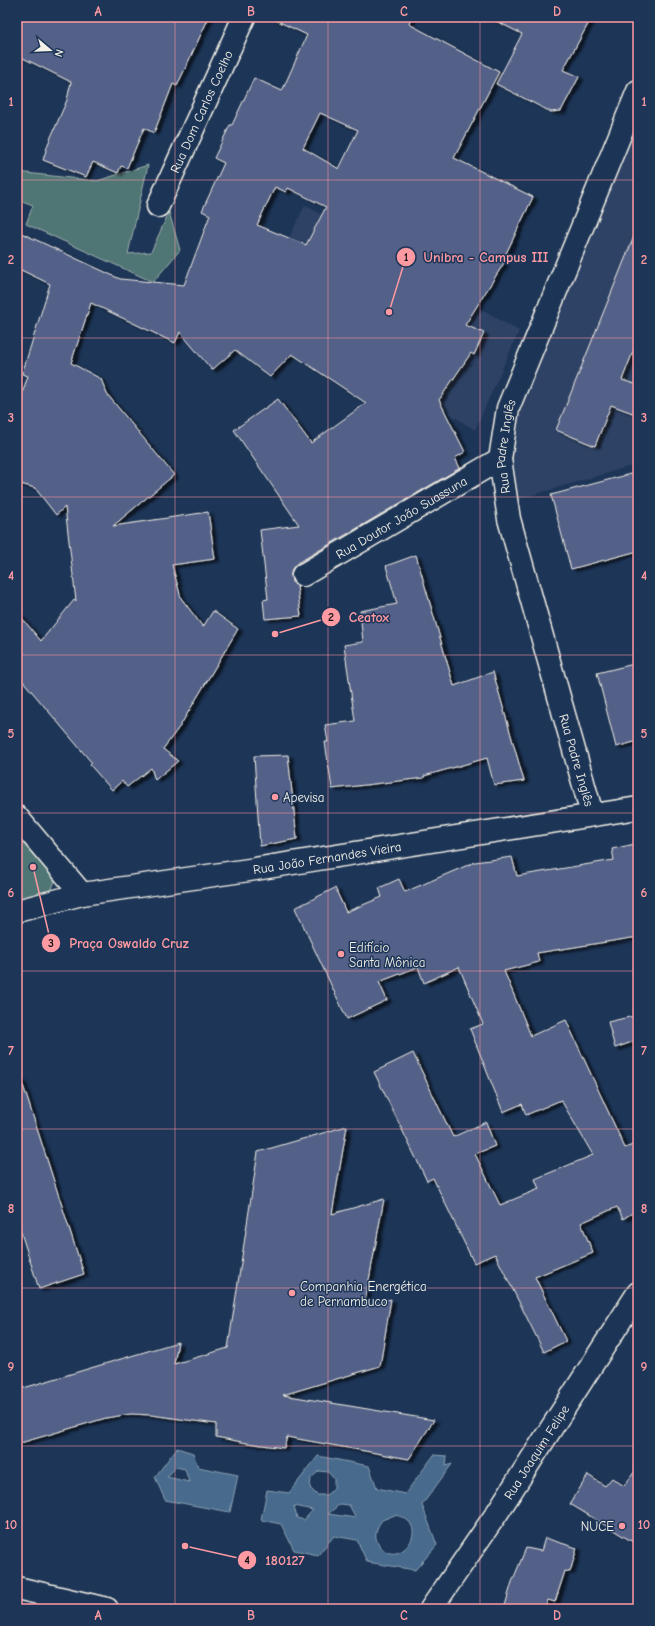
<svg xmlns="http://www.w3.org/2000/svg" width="655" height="1626" viewBox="0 0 655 1626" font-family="'Comic Neue',sans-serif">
  <defs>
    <filter id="shadow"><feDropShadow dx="4.5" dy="2.5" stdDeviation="1" flood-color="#0009"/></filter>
  </defs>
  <rect width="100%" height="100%" fill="#1d3557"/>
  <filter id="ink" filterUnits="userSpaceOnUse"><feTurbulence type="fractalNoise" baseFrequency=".025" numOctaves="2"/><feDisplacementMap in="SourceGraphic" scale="8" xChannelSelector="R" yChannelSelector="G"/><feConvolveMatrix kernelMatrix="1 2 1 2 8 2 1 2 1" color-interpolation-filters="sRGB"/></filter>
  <g filter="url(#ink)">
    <g fill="#2d4265">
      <path d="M638 109V464L516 500 508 458 513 428 523 398Z"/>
      <path d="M305 205 519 331 475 430 262 294Z"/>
    </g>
    <g fill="#4f7475" stroke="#a2b2ae">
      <path d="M148 165 128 254 151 252 169 212 180 250 153 282 26 224 33 205 17 199V172L97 181Z"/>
      <path d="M17 830 55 877 54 884 49 895 17 905Z"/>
    </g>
    <g fill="#466b8d" stroke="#8ca1b1" fill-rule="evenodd">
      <path d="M177 1448 193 1453 198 1467 238 1475 230 1512 165 1500 155 1477ZM176 1467 185 1469 189 1482 167 1477Z"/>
      <path d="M434 1455 447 1456 446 1466 452 1464 422 1505 437 1545 415 1570 367 1562 357 1540 334 1536 318 1555 294 1550 281 1524 261 1520 267 1490 289 1493 318 1456 369 1466 377 1488 405 1494ZM319 1471 328 1472 334 1479V1489L326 1495H317L310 1488 311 1478ZM340 1504 349 1505 356 1518 328 1514ZM294 1506 313 1510 304 1520 297 1518ZM395 1515C436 1523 397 1575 378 1543 373 1535 377 1527 382 1520Z"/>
    </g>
    <g fill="#536087" stroke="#f4f1e8" fill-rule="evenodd" filter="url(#shadow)">
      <path d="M17 17H209L177 86 173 84 154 133 144 128 127 168 121 166 118 173 93 162 86 177 43 160 48 144 67 100 71 82 17 55Z"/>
      <path d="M269 17H412L409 24 499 72 454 158 533 197 502 262 504 263 465 325 484 333 474 355 471 353 439 400 465 452 455 458 460 468 296 564 292 569 291 575 292 582 297 586 301 616 265 619 263 600 268 599 260 530 299 525 234 430 278 399 311 443 366 403 292 354 270 377 235 350 212 370 180 332 175 343 91 303 71 363 101 379 107 394 174 475 113 526 208 512 215 559 172 565 181 598 203 627 213 611 238 629 180 726 163 749 178 761 155 780 151 768 127 787 122 781 112 790 90 765 92 763 17 674V612L41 641 74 600 76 601 65 507 56 515 35 488 17 483V408L28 376 22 374 50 284 17 268V231L120 279 184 285 210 215 202 211 224 163 214 158 230 125H232L254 78 282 91 307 35ZM320 113 358 130 339 169 303 148ZM275 187 286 192 288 188 326 207 306 245 257 225Z"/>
      <path d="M488 17H592L563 70 579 77 561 111 551 112 496 84 522 34Z"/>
      <path d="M637 229 638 339 622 380 638 385V415L611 405 595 446 556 430Z"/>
      <path d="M638 472V551L571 569 551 495Z"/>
      <path d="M416 555 454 686 493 672 524 781 494 785 487 758 424 776V778L332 789 325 742H328L325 725 355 721 344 645 363 642 360 611 397 604 386 566Z"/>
      <path d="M638 663V741L616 747 597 673Z"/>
      <path d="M288 755 297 839 260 846 254 756Z"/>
      <path d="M635 844 638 857V937L537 953 539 962 504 971 531 1036 566 1020 625 1148 638 1143V1209L623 1219 617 1207 581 1223 593 1253 535 1277 566 1341 544 1352 495 1254 474 1263 433 1178 427 1181 374 1072 413 1053 453 1137 486 1122 495 1146 475 1154 500 1205 539 1189 535 1179 593 1155 561 1100 526 1115 522 1104 503 1112 470 1029 483 1024 459 967 424 983 418 967 379 982 387 1000 347 1019 295 908 335 888 346 912 382 897 379 888 399 879 405 892 475 862 512 857 517 876 614 860 612 849Z"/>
      <path d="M638 1015V1040L615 1048 608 1022Z"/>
      <path d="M21 1079 84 1274 39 1289 17 1220V1080Z"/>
      <path d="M347 1126 332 1214 384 1199 364 1307 391 1299 380 1366 283 1395 434 1420 409 1459 287 1437 284 1448 247 1443 216 1437V1424L151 1415 131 1414 106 1418 17 1444V1390L178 1342 174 1364 228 1348 258 1152Z"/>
      <path d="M638 1467V1545L570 1504 588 1475 605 1486 612 1478 624 1486Z"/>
      <path d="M545 1538 577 1548 570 1572 565 1571 555 1602 548 1600 545 1609H504L512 1582 526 1548 541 1551Z"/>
    </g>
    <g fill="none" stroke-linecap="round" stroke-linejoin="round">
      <g stroke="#f4f1e8" stroke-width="25">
        <g id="minor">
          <path id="s1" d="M158 206 244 17"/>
          <path id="s2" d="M303 575 500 459"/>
          <path id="s3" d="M592 814 509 519 500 459 508 408 638 91"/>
        </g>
      </g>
      <g stroke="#f4f1e8" stroke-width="25">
        <g id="tertiary">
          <path d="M17 817 82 894"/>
          <path id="s4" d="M17 911 82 894 249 870 638 808"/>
        </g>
      </g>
      <g stroke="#f4f1e8" stroke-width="25">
        <g id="secondary">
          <path d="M17 1588 107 1609"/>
          <path id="s5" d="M431 1609 497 1513 638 1293"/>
        </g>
      </g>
      <use href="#minor" stroke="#1d3557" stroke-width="22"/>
      <use href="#tertiary" stroke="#1d3557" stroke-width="22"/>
      <use href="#secondary" stroke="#1d3557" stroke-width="22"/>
    </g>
  </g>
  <path fill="none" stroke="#ff9aa2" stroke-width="1" stroke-opacity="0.55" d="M175 17V1609M328 17V1609M480 17V1609M17 180H638M17 338H638M17 497H638M17 655H638M17 813H638M17 971H638M17 1129H638M17 1288H638M17 1446H638"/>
  <g fill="#ff9aa2" stroke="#1d3557" stroke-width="1.5">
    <circle cx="275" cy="797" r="4"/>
    <circle cx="341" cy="954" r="4"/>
    <circle cx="292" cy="1293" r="4"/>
    <circle cx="622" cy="1526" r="4"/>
  </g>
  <g text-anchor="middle" stroke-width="3" stroke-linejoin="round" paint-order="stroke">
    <g font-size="13" fill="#f4f1e8" stroke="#1d3557">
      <text dy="5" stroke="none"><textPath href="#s1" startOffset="104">Rua Dom Carlos Coelho</textPath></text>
      <text dy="5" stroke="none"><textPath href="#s3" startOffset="380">Rua Padre Inglês</textPath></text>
      <text dy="5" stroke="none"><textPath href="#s2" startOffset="114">Rua Doutor João Suassuna</textPath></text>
      <text transform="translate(577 760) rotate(74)" y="5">Rua Padre Inglês</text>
      <text dy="5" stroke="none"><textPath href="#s4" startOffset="315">Rua João Fernandes Vieira</textPath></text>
      <text dy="5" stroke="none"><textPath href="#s5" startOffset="189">Rua Joaquim Felipe</textPath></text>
    </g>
    <g font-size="13" fill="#f4f1e8" stroke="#1d3557" text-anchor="start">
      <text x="283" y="802">Apevisa</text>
      <text x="349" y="952">Edifício<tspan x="349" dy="15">Santa Mônica</tspan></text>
      <text x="300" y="1291">Companhia Energética<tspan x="300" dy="15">de Pernambuco</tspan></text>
      <text x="614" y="1531" text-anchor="end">NUCE</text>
    </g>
  </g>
  <path fill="none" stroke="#ff9aa2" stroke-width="1.5" d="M389 312L406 257M275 634L331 617M33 867L51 943M185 1546L247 1560"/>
  <g fill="#ff9aa2" stroke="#1d3557" stroke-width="1.5">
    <circle cx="389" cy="312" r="4"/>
    <circle cx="275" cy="634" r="4"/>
    <circle cx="33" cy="867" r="4"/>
    <circle cx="185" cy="1546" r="4"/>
    <circle cx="406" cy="257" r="10"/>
    <circle cx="331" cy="617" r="10"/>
    <circle cx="51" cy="943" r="10"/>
    <circle cx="247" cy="1560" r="10"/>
  </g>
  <g font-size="12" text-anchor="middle" font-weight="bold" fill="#111">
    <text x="406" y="261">1</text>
    <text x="331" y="621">2</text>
    <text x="51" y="947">3</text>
    <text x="247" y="1564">4</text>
  </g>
  <g font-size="14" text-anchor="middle" font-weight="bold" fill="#ff9aa2" stroke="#1d3557" stroke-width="3" stroke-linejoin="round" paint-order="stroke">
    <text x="486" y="262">Unibra - Campus III</text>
    <text x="369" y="622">Ceatox</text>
    <text x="129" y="948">Praça Oswaldo Cruz</text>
    <text x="285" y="1565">180127</text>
  </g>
  <rect width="655" height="1626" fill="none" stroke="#1d3557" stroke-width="44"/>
  <g transform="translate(50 50) rotate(109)" stroke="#1d3557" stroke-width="3" paint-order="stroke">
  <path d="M0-3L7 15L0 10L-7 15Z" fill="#f4f1e8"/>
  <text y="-6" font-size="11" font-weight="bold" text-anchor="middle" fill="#f4f1e8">N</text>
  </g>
  <rect x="22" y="22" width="611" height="1582" fill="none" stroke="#ff9aa2" stroke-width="1.5"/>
  <g font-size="13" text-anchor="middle" font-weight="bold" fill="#ff9aa2">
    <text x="98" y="16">A</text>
    <text x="251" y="16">B</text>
    <text x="404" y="16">C</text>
    <text x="557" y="16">D</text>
    <text x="11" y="106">1</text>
    <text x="644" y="106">1</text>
    <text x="11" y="264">2</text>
    <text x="644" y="264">2</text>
    <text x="11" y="422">3</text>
    <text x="644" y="422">3</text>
    <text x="11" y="580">4</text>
    <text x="644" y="580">4</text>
    <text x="11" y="738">5</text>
    <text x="644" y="738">5</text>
    <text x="11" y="897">6</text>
    <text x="644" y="897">6</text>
    <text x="11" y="1055">7</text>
    <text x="644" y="1055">7</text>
    <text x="11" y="1213">8</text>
    <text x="644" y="1213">8</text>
    <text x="11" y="1371">9</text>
    <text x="644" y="1371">9</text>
    <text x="11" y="1529">10</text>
    <text x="644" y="1529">10</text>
    <text x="98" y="1620">A</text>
    <text x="251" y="1620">B</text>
    <text x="404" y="1620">C</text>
    <text x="557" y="1620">D</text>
  </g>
</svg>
